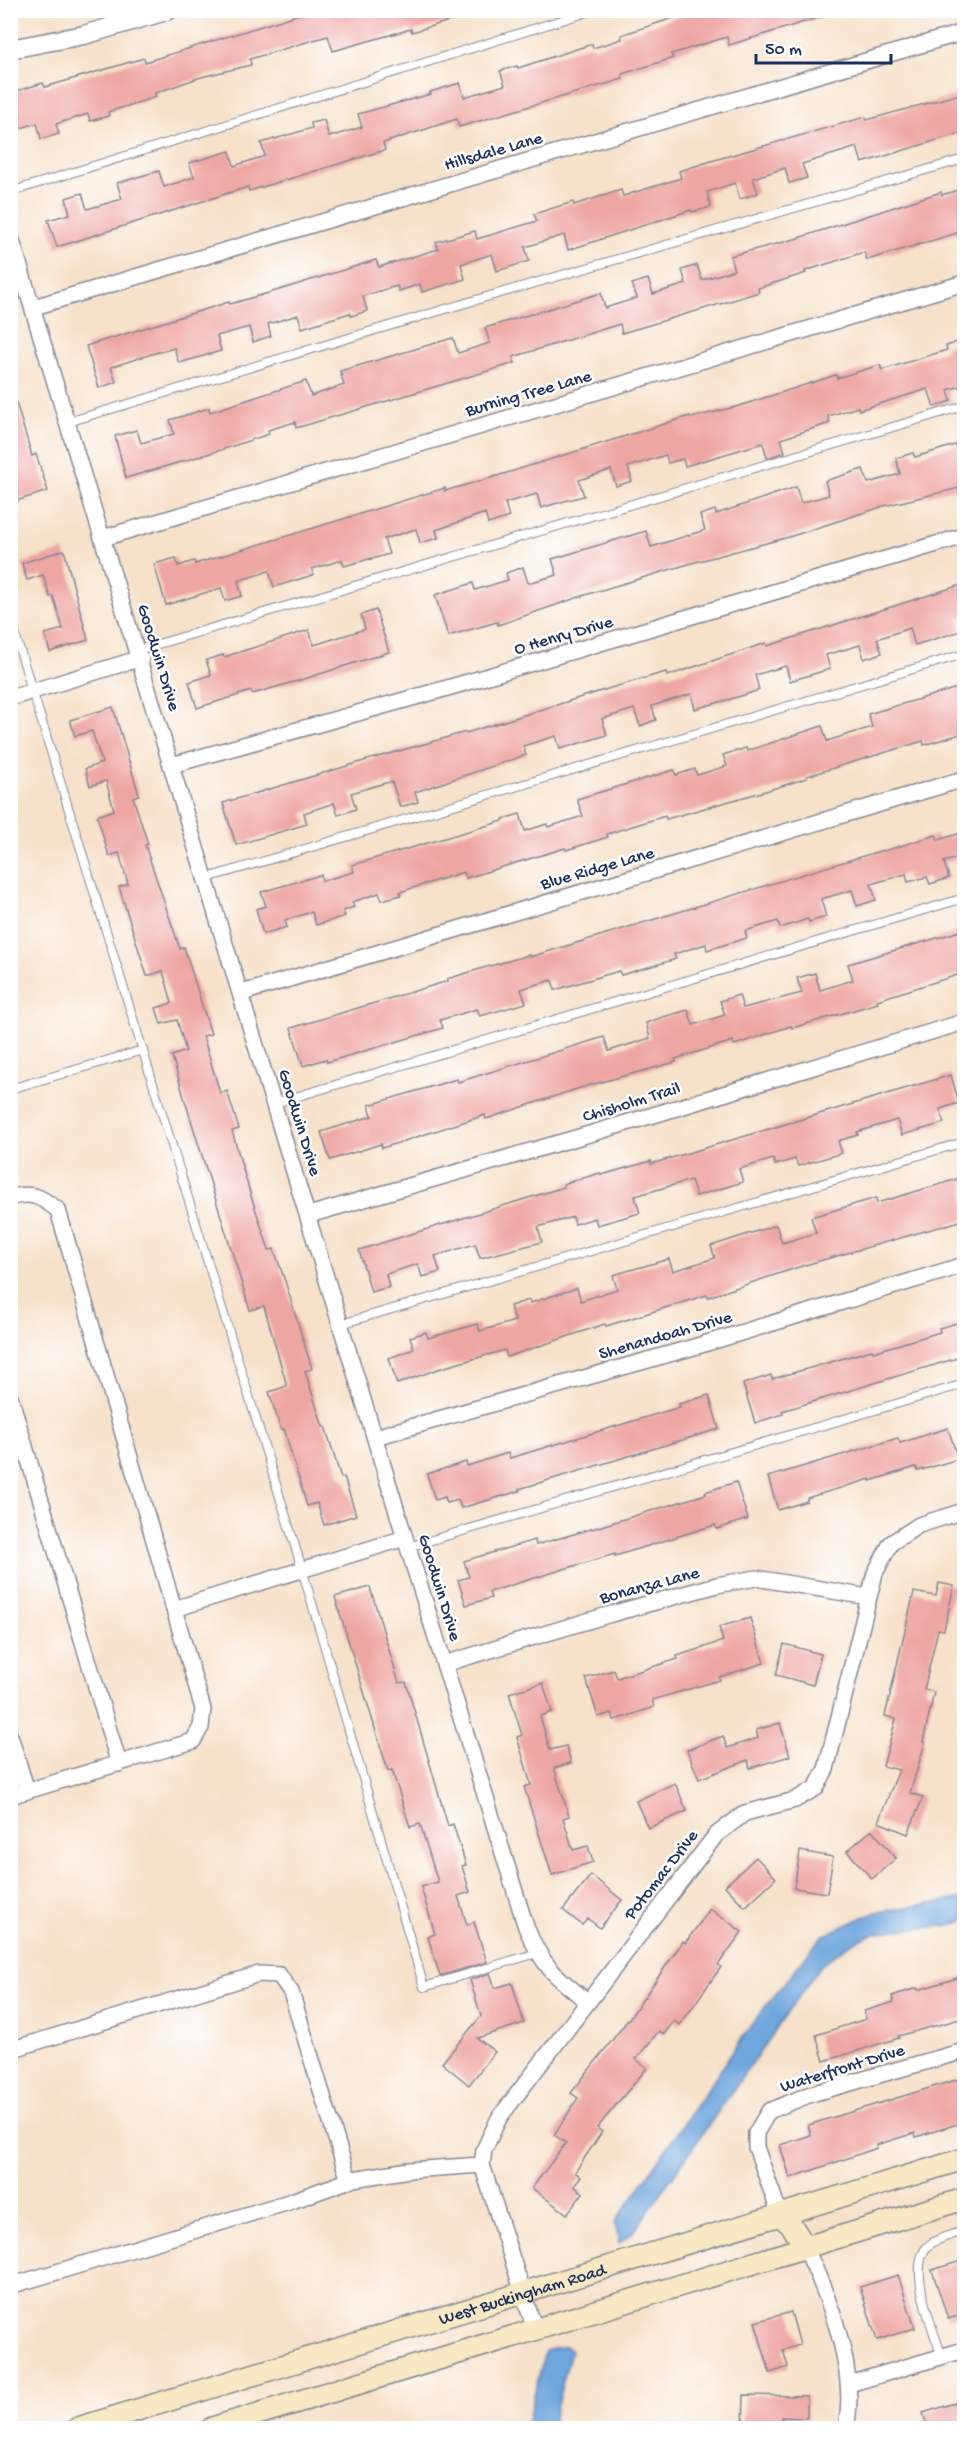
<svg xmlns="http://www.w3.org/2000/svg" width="975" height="2439" viewBox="0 0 975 2439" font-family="'Gochi Hand',sans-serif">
  <rect width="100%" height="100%" fill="#fff"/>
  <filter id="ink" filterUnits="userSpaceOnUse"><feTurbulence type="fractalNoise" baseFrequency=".0167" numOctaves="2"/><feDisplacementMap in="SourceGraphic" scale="12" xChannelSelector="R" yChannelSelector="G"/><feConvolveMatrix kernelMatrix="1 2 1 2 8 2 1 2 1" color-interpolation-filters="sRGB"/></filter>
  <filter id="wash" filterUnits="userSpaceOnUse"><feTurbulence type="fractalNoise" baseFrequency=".008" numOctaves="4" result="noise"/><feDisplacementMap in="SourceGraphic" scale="24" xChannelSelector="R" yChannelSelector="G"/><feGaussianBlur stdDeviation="1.35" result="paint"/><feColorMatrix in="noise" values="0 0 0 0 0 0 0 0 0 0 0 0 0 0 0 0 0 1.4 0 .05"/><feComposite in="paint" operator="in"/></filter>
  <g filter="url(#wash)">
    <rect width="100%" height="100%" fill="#f6e1ca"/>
    <g fill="#6ea6dd" stroke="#446a9e" stroke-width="1.5">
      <path d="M964 1898V1921C936 1931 906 1926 877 1933 856 1939 838 1952 821 1965L633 2233 619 2243 615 2223 754 2021 822 1936 872 1913Z"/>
      <path d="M565 2346 571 2350 551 2428H526L545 2351Z"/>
    </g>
    <g id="blocks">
      <g fill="#eea6a4">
        <path d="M313 10H472L473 14 412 32 411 29 333 51 328 36 310 41 250 59 251 65 201 77 155 93 156 97 108 112 109 116 90 121 88 114 56 124 59 134 41 139 37 123 15 130 10 114V93L43 83 45 87 144 58 145 62Z"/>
        <path d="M698 10H831V14L729 45 727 37 671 54 673 58 622 74 623 79 459 127 457 119 383 143 385 150 249 191 248 187 57 247 48 220 70 214 66 198 82 193 87 209 122 199 117 183 159 171 164 187 194 177 189 163 230 151 234 166 265 156 261 143 312 128 311 123 324 120 329 137 362 127 358 114 431 94 430 92 460 83 464 97 505 85 500 71 517 66 518 68 592 44 593 48 622 39 621 35Z"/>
        <path d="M964 93V132L862 163 857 147 802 164 807 178 789 183 785 168 753 178 758 193 740 199 735 183 707 192 711 207 692 212 691 210 568 250 564 235 525 247 529 261 497 271 492 254 461 264 465 279 422 292 420 284 399 291 397 286 363 296 367 311 351 316 350 313 302 328 298 315 268 324 271 336 253 342 249 327 217 336 221 351 179 363 174 348 155 353 111 367 116 382 99 388 86 346 229 302 230 304 279 290 376 260 379 267 438 249 436 242 475 231 477 239 537 221 534 214 573 202 574 205 621 190 623 196 681 178 679 171 718 159 865 117 867 120Z"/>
        <path d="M964 188V231L867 260 864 252 805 271 806 273 758 288 759 292 720 304 622 333 620 324 513 357 515 363 296 428 295 422 268 430 269 434 221 450 126 478 115 436 137 430 141 443 174 434 170 420 209 408 210 412 306 381 311 396 344 385 340 371 453 338 458 353 490 343 485 328 601 293 605 308 637 298 632 284 648 279 653 294 686 284 682 270 697 265 702 280 734 270 730 256 795 239 941 192 942 195Z"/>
        <path d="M964 340V385L948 390 951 401 934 407 928 389 859 410 858 407 828 416 830 423 781 439 785 452 767 458 763 443 685 466 683 459 668 463 666 455 628 467 632 481 616 486 611 470 579 480 584 496 568 500 541 508 537 494 505 503 509 517 488 524 485 513 436 530 438 538 420 543 416 529 384 539 389 554 372 559V558L344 566 342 560 312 569 313 575 274 587 269 571 238 581 242 596 225 601 221 588 166 605 154 564 176 558 178 566 194 561 195 564 445 488V491L497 476 690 416 691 418 739 406 836 375 837 378 880 365 882 370 947 350 946 346Z"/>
        <path d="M14 396 32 456 36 454 48 491 10 503V397Z"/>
        <path d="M962 443 964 452V487L884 506 789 537 692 563 585 595 498 625 497 622 448 636 435 595 473 583 475 590 508 580 506 573 523 567 528 583 557 575 552 559 646 531 651 547 705 530 700 515 715 510 716 514 796 487 801 503 829 495 825 481 863 469 868 483 900 474 896 458 913 453 915 457Z"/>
        <path d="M64 550 88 640 50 652 45 634 63 629 53 596 50 597 43 575 27 580 22 563Z"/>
        <path d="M964 584V617L958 619 961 631 915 645 910 628 877 639 882 653 864 659 860 645 826 655 830 669 790 681 786 666 755 675 759 690 741 696 695 709 691 694 652 706 656 720 640 726 634 709 602 719 607 735 560 749 556 736 523 746 526 755 415 792 418 802 400 807 392 782 385 783 351 793 356 809 338 815 334 803 304 813 307 824 236 845 223 803 364 761 466 732V733L614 687 666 672 667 676 766 643 767 646Z"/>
        <path d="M376 610 389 652 301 680 252 694 251 691 197 708 189 682 211 675 206 660 223 655 224 657 309 630 314 645 365 629 361 615Z"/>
        <path d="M964 686V733L924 745 923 741 807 776V778L769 790 666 819 665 816 607 834 608 837 566 850 565 848 466 878 464 872 400 892 401 895 382 900 379 893 352 902 354 907 343 911 345 916 316 925 312 912 285 920 287 927 263 934 256 909 266 906 261 892 321 875 322 881 354 872 352 865 503 821V819L520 814 525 831 547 824 548 827 583 816 577 799 674 770 676 775 695 769 697 775 727 766 723 755 746 748 747 751 822 726 827 741 872 727 868 714Z"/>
        <path d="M113 707 139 795 133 797 148 844 145 845 180 949 184 947 211 1034 203 1036 220 1093 227 1091 239 1129 232 1131 250 1193 269 1250 274 1249 285 1281 312 1369 305 1371 323 1427 325 1426 341 1478 344 1477 356 1515 324 1525 317 1503 307 1506 284 1429 281 1430 269 1392 287 1386 264 1306 250 1310 186 1104 172 1056 186 1051 177 1020 161 1024 156 1008 172 1003 163 971 147 976 119 887 128 884 119 853 109 856 97 816 114 810 106 781 90 786 85 769 102 763 92 731 75 736 70 720Z"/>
        <path d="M964 832V856L944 862 949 878 930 884 927 877 908 882 906 874 871 884 876 900 857 906 852 890 821 899 826 917 809 922 808 919 780 928 778 921 745 931 747 938 707 950 706 944 674 954 676 959 621 975 619 971 555 990 552 980 521 989 526 1003 480 1016 477 1009 440 1020 443 1028 327 1062 326 1059 303 1066 291 1028 448 981 447 979 483 968 529 955 530 957 883 850 884 851 936 835 938 840Z"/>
        <path d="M964 930V973L877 1000 878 1003 837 1015 792 1028 791 1026 734 1045 733 1041 675 1059 676 1062 583 1087 486 1119 485 1115 382 1148 381 1144 330 1160 321 1132 372 1116 369 1105 457 1079 458 1082 604 1037 609 1051 650 1038 646 1023 663 1017 688 1010 693 1025 725 1015 720 1001 739 995 743 1008 802 993 797 978 815 973 820 990 853 980 848 964Z"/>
        <path d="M951 1075 959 1103 940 1109 944 1123 902 1135 897 1120 857 1132 858 1135 838 1141 842 1153 798 1166 795 1159 775 1165 773 1159 739 1169 743 1182 696 1196 691 1180 635 1196 640 1213 597 1225 595 1218 575 1224 573 1217 538 1227 542 1242 480 1258 475 1244 435 1256 440 1272 422 1277 418 1264 386 1274 389 1287 371 1292 359 1250 564 1187 563 1184 600 1173 601 1175 651 1161V1164Z"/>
        <path d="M964 1177V1220L805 1265 708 1297 707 1295 606 1326 605 1324 507 1357 505 1350 438 1369 397 1384 389 1358 414 1349 410 1337 426 1332 428 1338 478 1324 480 1331 515 1321 510 1306 529 1300 530 1303 577 1288 581 1301 617 1289 613 1275 669 1259 673 1271 715 1258 711 1246 776 1225 782 1243 816 1233 811 1217 876 1198 877 1203Z"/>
        <path d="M964 1321V1356L782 1411 783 1414 755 1423 743 1384 771 1375 772 1379 872 1350 873 1352 940 1332 939 1328Z"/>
        <path d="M709 1395 719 1429 519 1489 520 1491 461 1508 458 1500 447 1503 445 1497 435 1500 427 1474 466 1462 467 1466 508 1453 510 1458 680 1407 679 1404Z"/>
        <path d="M948 1428 958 1459 918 1471 916 1467 870 1481V1479L807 1498V1501L778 1510 768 1477 898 1438 900 1443Z"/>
        <path d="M736 1482 748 1519 717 1529 715 1525 615 1556V1554L564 1569 489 1592 491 1598 466 1605 458 1580 469 1577 464 1561 535 1540 536 1545 598 1527 706 1494 705 1492Z"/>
        <path d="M939 1583 954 1586 944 1630 938 1629 924 1690 934 1692 923 1742 925 1743 910 1793 923 1797 908 1834 878 1822 899 1770 883 1766 896 1719 885 1716 914 1592 936 1596Z"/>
        <path d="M370 1587 399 1683 406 1682 448 1826 453 1824 466 1865 462 1866 470 1892 458 1896 467 1925 474 1922 487 1962 440 1976 428 1937 435 1934 421 1887 438 1882 420 1824 410 1827 392 1770 388 1771 335 1597Z"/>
        <path d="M750 1618 764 1663 719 1677 720 1680 652 1700 654 1707 628 1716 614 1720 612 1713 598 1717 586 1678 614 1670 617 1678 678 1659 677 1656 723 1641 719 1627Z"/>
        <path d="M784 1644 821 1654 813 1685 776 1675Z"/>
        <path d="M543 1683 552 1712 540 1716 550 1750 566 1746 571 1763 554 1768 569 1816 563 1818 573 1850 588 1846 593 1862 552 1875 524 1787 531 1785 517 1737 522 1735 509 1693Z"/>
        <path d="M780 1723 790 1756 750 1768 748 1760 699 1779 687 1750 723 1736 727 1748 758 1738 756 1730Z"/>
        <path d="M675 1783 687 1811 648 1828 636 1801Z"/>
        <path d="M872 1830 896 1858 872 1879 847 1851Z"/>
        <path d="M800 1851 833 1857 827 1893 794 1888Z"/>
        <path d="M756 1857 776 1878 745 1907 725 1886Z"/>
        <path d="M591 1875 622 1900 600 1928 588 1919 582 1925 563 1910Z"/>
        <path d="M710 1909 742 1932 718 1965 721 1967 680 2025 674 2021 664 2034 659 2031 636 2059 647 2068 597 2128 602 2132 575 2172 581 2177 574 2186 583 2193 567 2214 532 2188 566 2143 554 2135 578 2098 571 2093 634 2012 683 1941 685 1943Z"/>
        <path d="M490 1973 495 1988 512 1983 524 2023 477 2038 495 2052 469 2085 442 2063 481 2016 470 1980Z"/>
        <path d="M964 1976V2018L898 2036 899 2038 824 2061 816 2035 866 2019 864 2011 894 2002 892 1996 917 1988 918 1990Z"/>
        <path d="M959 2079 964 2095V2122L916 2137 915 2133 876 2145 877 2148 790 2178 780 2145 811 2135 808 2125Z"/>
        <path d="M964 2260V2314L948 2319 932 2270Z"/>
        <path d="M898 2275 915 2328 877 2340 860 2287Z"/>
        <path d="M791 2312 800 2345 783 2350 788 2367 770 2373 755 2322Z"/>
        <path d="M744 2395 807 2396V2418L782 2417V2428H743Z"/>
        <path d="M964 2400V2428H928L923 2413Z"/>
      </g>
    </g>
  </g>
  <g filter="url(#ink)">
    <use href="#blocks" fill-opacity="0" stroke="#888894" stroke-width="1.5"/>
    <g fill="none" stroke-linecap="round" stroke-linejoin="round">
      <g stroke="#888894" stroke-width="10">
        <g id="service">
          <path d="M10 192 594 10"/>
          <path d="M68 422 469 302 964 159"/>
          <path d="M10 618 302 1569 424 1987 537 1953"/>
          <path d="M138 650 964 406"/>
          <path d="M207 878 964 654"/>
          <path d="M10 1089 143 1050"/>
          <path d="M275 1103 964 898"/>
          <path d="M341 1324 964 1142"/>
          <path d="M408 1547 964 1384"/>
          <path d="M942 2357C934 2331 905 2265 929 2245 939 2237 953 2235 964 2231"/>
        </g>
      </g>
      <g stroke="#888894" stroke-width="18">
        <g id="minor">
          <path d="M964 10V13"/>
          <path d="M10 234 405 1538 526 1927C543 1967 554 1975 588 2002"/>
          <path d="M34 307 964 32"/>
          <path d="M103 538 964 283"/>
          <path d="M10 698 141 658"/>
          <path d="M172 765 444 689 964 536"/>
          <path d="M242 993 964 779"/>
          <path d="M10 1198C32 1191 41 1197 58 1210L203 1709 201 1727 193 1741 10 1796"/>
          <path d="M309 1215 593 1133 964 1022"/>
          <path d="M10 1396 119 1764"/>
          <path d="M375 1437 694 1347 964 1265"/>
          <path d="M174 1609 405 1538"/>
          <path d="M444 1664 611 1614 717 1585 756 1578 868 1597"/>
          <path d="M10 1736 27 1791"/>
          <path d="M10 2050 259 1974 279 1975 291 1992 349 2181"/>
          <path d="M780 2215 756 2147V2133L769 2111 811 2094 964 2051"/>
          <path d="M805 2247C830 2299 858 2371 846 2428"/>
          <path d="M10 2286 289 2202 353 2179 409 2170 482 2165"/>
          <path d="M535 2330 482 2165 484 2150 499 2118 716 1835 745 1813 795 1800 816 1788 826 1769 875 1573 891 1543 919 1525 964 1511"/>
          <path d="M849 2384 964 2350"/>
        </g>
      </g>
      <g stroke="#888894" stroke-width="21">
        <path id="tertiary" d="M10 49 84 35 169 10"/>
      </g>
      <g stroke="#888894" stroke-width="24">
        <g id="secondary">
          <path d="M780 2215 792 2226 805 2247"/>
          <path id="s1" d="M78 2428 964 2159"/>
          <path d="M212 2428 964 2199"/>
        </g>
      </g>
      <use href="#service" stroke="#fff" stroke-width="8"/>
      <use href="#minor" stroke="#fff" stroke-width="15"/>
      <use href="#tertiary" stroke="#fff" stroke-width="18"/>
      <use href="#secondary" stroke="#f8e8c3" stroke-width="21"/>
    </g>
  </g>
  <g text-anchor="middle" stroke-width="5" stroke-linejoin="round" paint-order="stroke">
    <g font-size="18" fill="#1b2f5e" stroke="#fff">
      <text transform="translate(493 150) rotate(-16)" y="6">Hillsdale Lane</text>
      <text transform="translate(528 392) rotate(-16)" y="6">Burning Tree Lane</text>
      <text transform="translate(563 634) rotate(-16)" y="6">O Henry Drive</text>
      <text transform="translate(160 657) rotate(73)" y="6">Goodwin Drive</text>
      <text transform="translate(597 867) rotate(-16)" y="6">Blue Ridge Lane</text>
      <text transform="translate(631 1101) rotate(-17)" y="6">Chisholm Trail</text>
      <text transform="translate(301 1122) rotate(73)" y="6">Goodwin Drive</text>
      <text transform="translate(665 1334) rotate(-16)" y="6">Shenandoah Drive</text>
      <text transform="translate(649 1584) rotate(-15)" y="6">Bonanza Lane</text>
      <text transform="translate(441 1587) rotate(73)" y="6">Goodwin Drive</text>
      <text transform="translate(660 1874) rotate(-52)" y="6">Potomac Drive</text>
      <text transform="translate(842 2067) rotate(-17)" y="6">Waterfront Drive</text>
      <text dy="6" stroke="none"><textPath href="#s1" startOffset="464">West Buckingham Road</textPath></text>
    </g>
  </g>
  <rect width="975" height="2439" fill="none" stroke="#fff" stroke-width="36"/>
  <path d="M756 54v9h135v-9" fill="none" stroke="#1b2f5e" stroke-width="3"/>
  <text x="765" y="54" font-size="18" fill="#1b2f5e" stroke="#ffffff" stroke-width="4.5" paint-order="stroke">50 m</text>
</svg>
